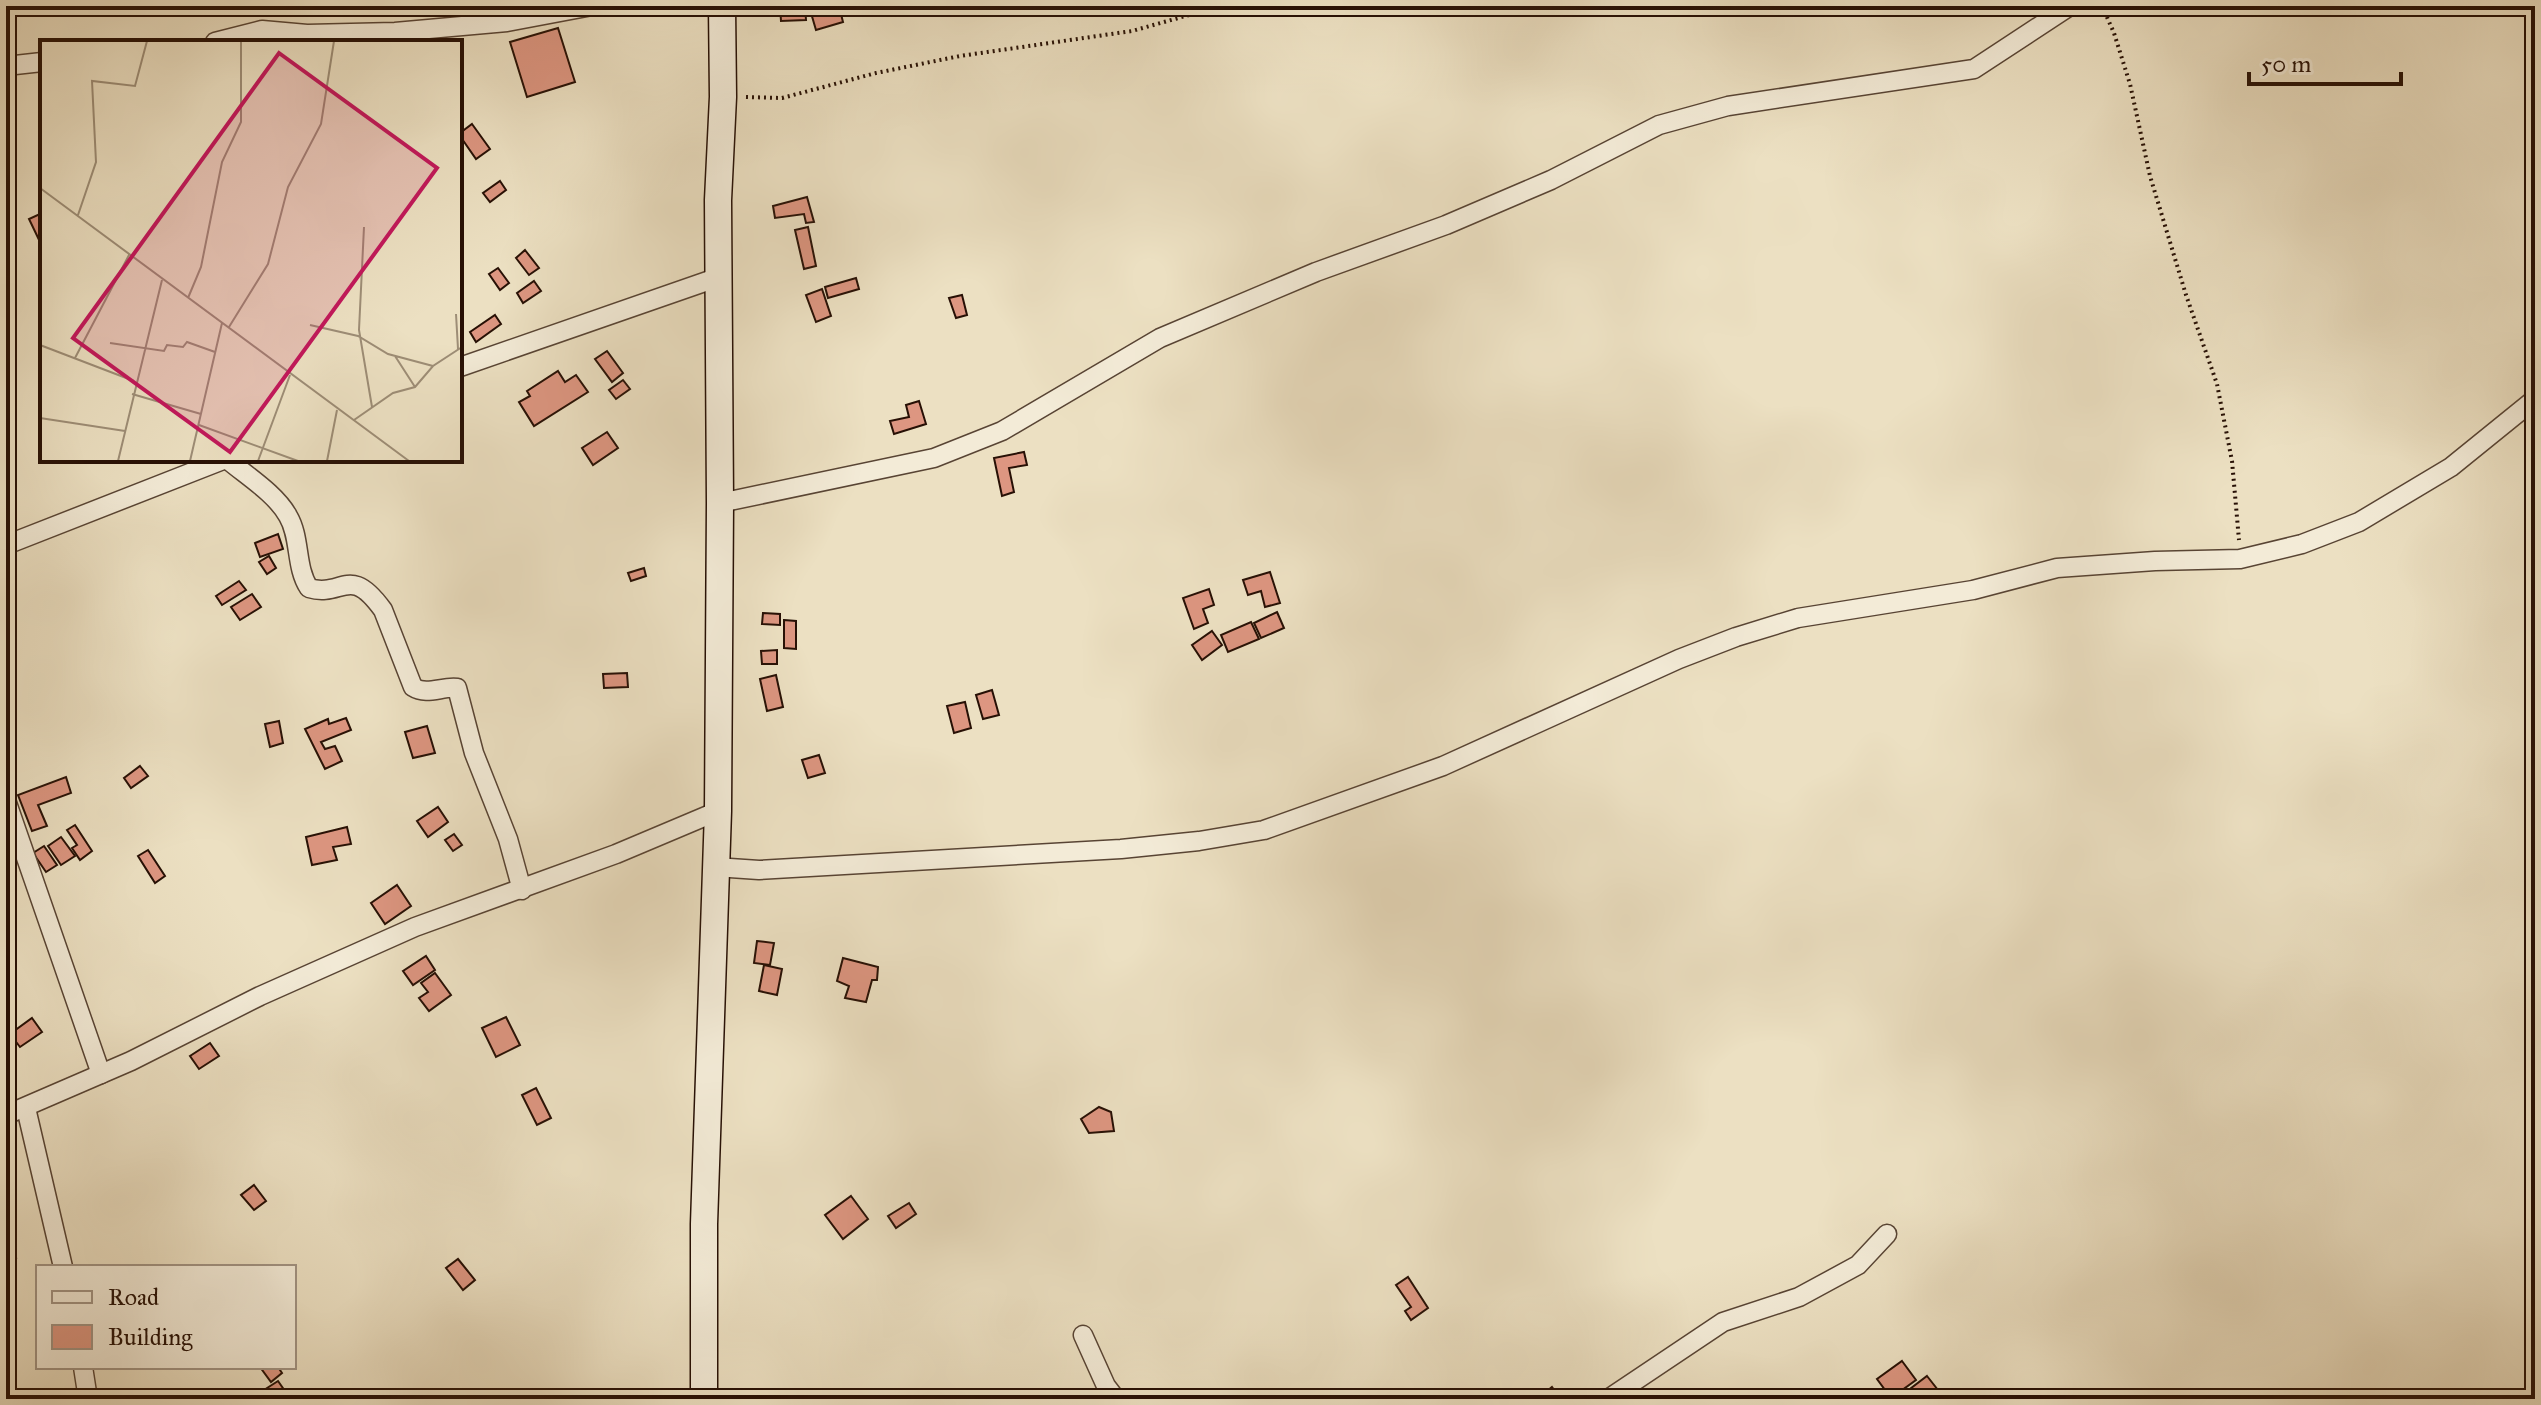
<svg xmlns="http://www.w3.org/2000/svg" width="2541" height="1405" viewBox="0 0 2541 1405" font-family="'IM FELL Great Primer',serif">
  <rect width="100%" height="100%" fill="#ece0c2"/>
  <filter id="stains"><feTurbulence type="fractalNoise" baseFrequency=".0025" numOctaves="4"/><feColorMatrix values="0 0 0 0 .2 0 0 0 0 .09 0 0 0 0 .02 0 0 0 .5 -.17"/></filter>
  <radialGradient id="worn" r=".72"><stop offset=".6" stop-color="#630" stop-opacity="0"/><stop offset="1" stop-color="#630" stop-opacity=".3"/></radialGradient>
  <g fill="#dd9681" stroke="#271005" stroke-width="2">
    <path d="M780 6H805L806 20 781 21Z"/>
    <path d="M839 6 843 22 816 30 811 13Z"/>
    <path d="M558 28 575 82 527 97 510 42Z"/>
    <path d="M472 124 490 149 476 159 460 136V133Z"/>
    <path d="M500 181 506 190 490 202 483 193Z"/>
    <path d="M807 197 814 222 806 223 804 214 775 218 773 206Z"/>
    <path d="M42 213V243L41 244 29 219Z"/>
    <path d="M808 227 816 266 804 269 795 230Z"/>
    <path d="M525 250 539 268 529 275 516 258Z"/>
    <path d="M498 268 509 283 500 290 489 274Z"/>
    <path d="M856 278 859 289 828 298 825 287Z"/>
    <path d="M534 281 541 291 523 303 517 293Z"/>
    <path d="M822 289 831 316 816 322 806 295Z"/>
    <path d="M962 295 967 315 956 318 949 298Z"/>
    <path d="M495 315 501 324 476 342 470 332Z"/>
    <path d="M607 351 623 373 612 382 595 359Z"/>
    <path d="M558 371 565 382 576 375 588 392 534 426 519 402 530 396 527 391Z"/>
    <path d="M623 380 630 389 616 399 609 390Z"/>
    <path d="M919 401 926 424 894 434 890 421 909 417 906 405Z"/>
    <path d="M607 432 618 448 593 465 582 448Z"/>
    <path d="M1024 452 1027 465 1009 468 1014 492 1002 496 994 458Z"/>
    <path d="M278 534 283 549 260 557 255 543Z"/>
    <path d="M269 556 276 568 267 574 259 562Z"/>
    <path d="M644 568 646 576 631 581 628 573Z"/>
    <path d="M1270 572 1280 603 1265 607 1261 591 1248 595 1243 580Z"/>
    <path d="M239 581 246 590 222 605 216 596Z"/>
    <path d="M1209 589 1214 605 1203 609 1208 623 1194 629 1183 598Z"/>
    <path d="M252 594 261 607 240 620 231 607Z"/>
    <path d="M1277 612 1284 628 1261 638 1254 623Z"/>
    <path d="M763 613 780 614V625L762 624Z"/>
    <path d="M784 620 796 621V649L784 648Z"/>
    <path d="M1251 622 1259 639 1228 652 1221 635Z"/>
    <path d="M1212 631 1222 645 1202 660 1192 645Z"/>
    <path d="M777 650V664H762L761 651Z"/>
    <path d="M627 673 628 687 604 688 603 674Z"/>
    <path d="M776 675 783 707 767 711 760 679Z"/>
    <path d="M992 690 999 715 983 719 976 695Z"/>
    <path d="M965 702 971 728 954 733 947 706Z"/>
    <path d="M346 718 351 730 321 742 325 749 335 746 342 761 325 769 305 729 328 719 329 724Z"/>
    <path d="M279 721 283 743 270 747 265 724Z"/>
    <path d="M427 726 435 753 413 758 405 732Z"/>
    <path d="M819 755 825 773 808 778 802 760Z"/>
    <path d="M140 766 148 776 131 788 124 778Z"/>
    <path d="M66 777 71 793 38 805 47 826 32 831 18 795Z"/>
    <path d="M438 807 448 822 428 837 417 821Z"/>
    <path d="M75 825 92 851 80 860 72 848 77 845 67 830Z"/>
    <path d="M347 827 351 844 333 847 337 860 312 865 306 837Z"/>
    <path d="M454 834 462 845 453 851 445 840Z"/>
    <path d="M61 837 75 856 61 865 48 846Z"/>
    <path d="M44 846 57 865 46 872 33 853Z"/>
    <path d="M148 850 165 876 155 883 138 856Z"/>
    <path d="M397 885 411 906 385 924 371 903Z"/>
    <path d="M757 941 774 943 770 965 754 963Z"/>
    <path d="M426 956 435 970 413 985 403 971Z"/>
    <path d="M843 958 878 967 877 980H872L866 1002 845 998 849 986 837 981Z"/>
    <path d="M764 965 782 969 777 995 759 991Z"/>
    <path d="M435 973 451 995 429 1011 419 998 428 992 421 983Z"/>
    <path d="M506 1017 520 1045 496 1057 482 1028Z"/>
    <path d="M32 1018 42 1032 20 1047 10 1034Z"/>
    <path d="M210 1043 219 1056 199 1069 190 1056Z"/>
    <path d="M536 1088 551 1118 537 1125 522 1095Z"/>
    <path d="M1099 1107 1111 1112 1114 1131 1089 1133 1081 1119Z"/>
    <path d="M254 1185 266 1201 254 1210 241 1195Z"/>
    <path d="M851 1196 868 1219 843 1239 825 1215Z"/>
    <path d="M909 1203 916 1214 896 1228 888 1216Z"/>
    <path d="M8 1246 16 1258 6 1265V1247Z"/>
    <path d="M458 1259 475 1280 463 1290 446 1268Z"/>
    <path d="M1408 1277 1428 1308 1411 1320 1405 1311 1411 1307 1396 1285Z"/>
    <path d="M1902 1361 1916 1380 1891 1398 1877 1379Z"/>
    <path d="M260 1367H278L282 1373 271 1382Z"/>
    <path d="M1927 1376 1945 1399H1899L1898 1398Z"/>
    <path d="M278 1381 287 1394 279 1399H270L264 1390Z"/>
    <path d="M1552 1387 1561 1399H1543L1541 1396Z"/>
  </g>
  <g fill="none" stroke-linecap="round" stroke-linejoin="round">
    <g stroke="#584434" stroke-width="21">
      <g id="minor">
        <path d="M215 42 262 30 307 34 395 32 507 22 592 6"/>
        <path d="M6 66 42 62"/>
        <path d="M460 367 719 277"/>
        <path d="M228 460C247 476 276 494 288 516 301 538 295 567 309 588 343 598 349 563 383 610L413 687C427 696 442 686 457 688L474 753 508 839 522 890"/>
        <path d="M720 503 934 458 1002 431 1160 338 1316 272 1446 225 1551 180 1659 125 1728 106 1974 69 2070 6"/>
        <path d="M6 545 223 460"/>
        <path d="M6 800 101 1074"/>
        <path d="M715 867 759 870 1121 849 1199 841 1264 830 1443 766 1679 659 1736 637 1798 618 1973 590 2057 568 2155 561 2240 559 2302 544 2359 522 2451 467 2535 399"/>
        <path d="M26 1108 63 1267"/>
        <path d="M6 1115 131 1061 260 996 415 927 616 854 718 811"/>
        <path d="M1083 1335 1106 1386 1116 1399"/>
        <path d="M83 1367 88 1399"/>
        <path d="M1608 1399 1723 1322 1799 1297 1858 1265 1887 1234"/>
      </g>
    </g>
    <g stroke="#271005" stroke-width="29">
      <path id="secondary" d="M704 1399V1224L718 811 720 503 718 200 723 97 722 6"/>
    </g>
    <g stroke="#271005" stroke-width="4" stroke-dasharray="2 4" stroke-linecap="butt">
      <path d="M2102 6 2114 33 2130 84 2150 176 2186 295 2217 384 2232 461 2239 540"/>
      <path d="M746 97 782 98 876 73 960 56 1132 31 1189 15 1212 6"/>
    </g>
    <use href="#minor" stroke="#f3ebd7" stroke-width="18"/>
    <use href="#secondary" stroke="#f3ebd7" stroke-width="26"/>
  </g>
  <g transform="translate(40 40)">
    <rect width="422" height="422" fill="#ece0c2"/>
    <path fill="none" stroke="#9d8d76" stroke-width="2" d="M0 148 369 421M38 175 56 122 52 41 95 46 107 1M324 187 319 290 332 367M148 258 161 227 182 122 201 82V1M416 274 418 309M270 285 318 296 348 314 393 326M189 287 228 224 248 147 281 84 294 1M70 303 124 311 127 305 143 307 147 302 175 312M0 305 94 341M355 316 375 347M35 318 89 215M92 354 161 374M0 378 85 391M314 380 353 353 375 347 393 326 422 307M159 385 258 421M78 421 122 240M150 421 182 283M218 421 250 335M287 421 297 370"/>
    <path fill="#c2185b" fill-opacity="0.15" stroke="#c2185b" stroke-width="4" d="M239 13 397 128 190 412 33 298Z"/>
    <rect width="422" height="422" fill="none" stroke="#271005" stroke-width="4"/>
  </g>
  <rect width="2541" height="1405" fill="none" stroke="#ece0c2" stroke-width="32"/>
  <rect x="8" y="8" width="2525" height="1389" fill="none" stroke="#271005" stroke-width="4"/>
  <rect x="16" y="16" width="2509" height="1373" fill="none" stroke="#271005" stroke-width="2"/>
  <rect x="36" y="1265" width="260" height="104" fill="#f3ebd7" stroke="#a19383" stroke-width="2"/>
  <rect x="52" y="1291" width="40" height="12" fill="#f3ebd7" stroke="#a19383" stroke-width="2"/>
  <text x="108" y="1305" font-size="24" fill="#271005">Road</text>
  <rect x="52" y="1325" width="40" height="24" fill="#dd9681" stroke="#a19383" stroke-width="2"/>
  <text x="108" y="1345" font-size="24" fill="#271005">Building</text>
  <path d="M2249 72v12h152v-12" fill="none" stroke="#271005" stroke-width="4"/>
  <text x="2261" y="72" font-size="24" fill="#271005" stroke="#f3ebd7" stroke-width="6" paint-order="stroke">50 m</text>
  <rect width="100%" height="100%" filter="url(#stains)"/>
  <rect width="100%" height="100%" fill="url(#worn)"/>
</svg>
